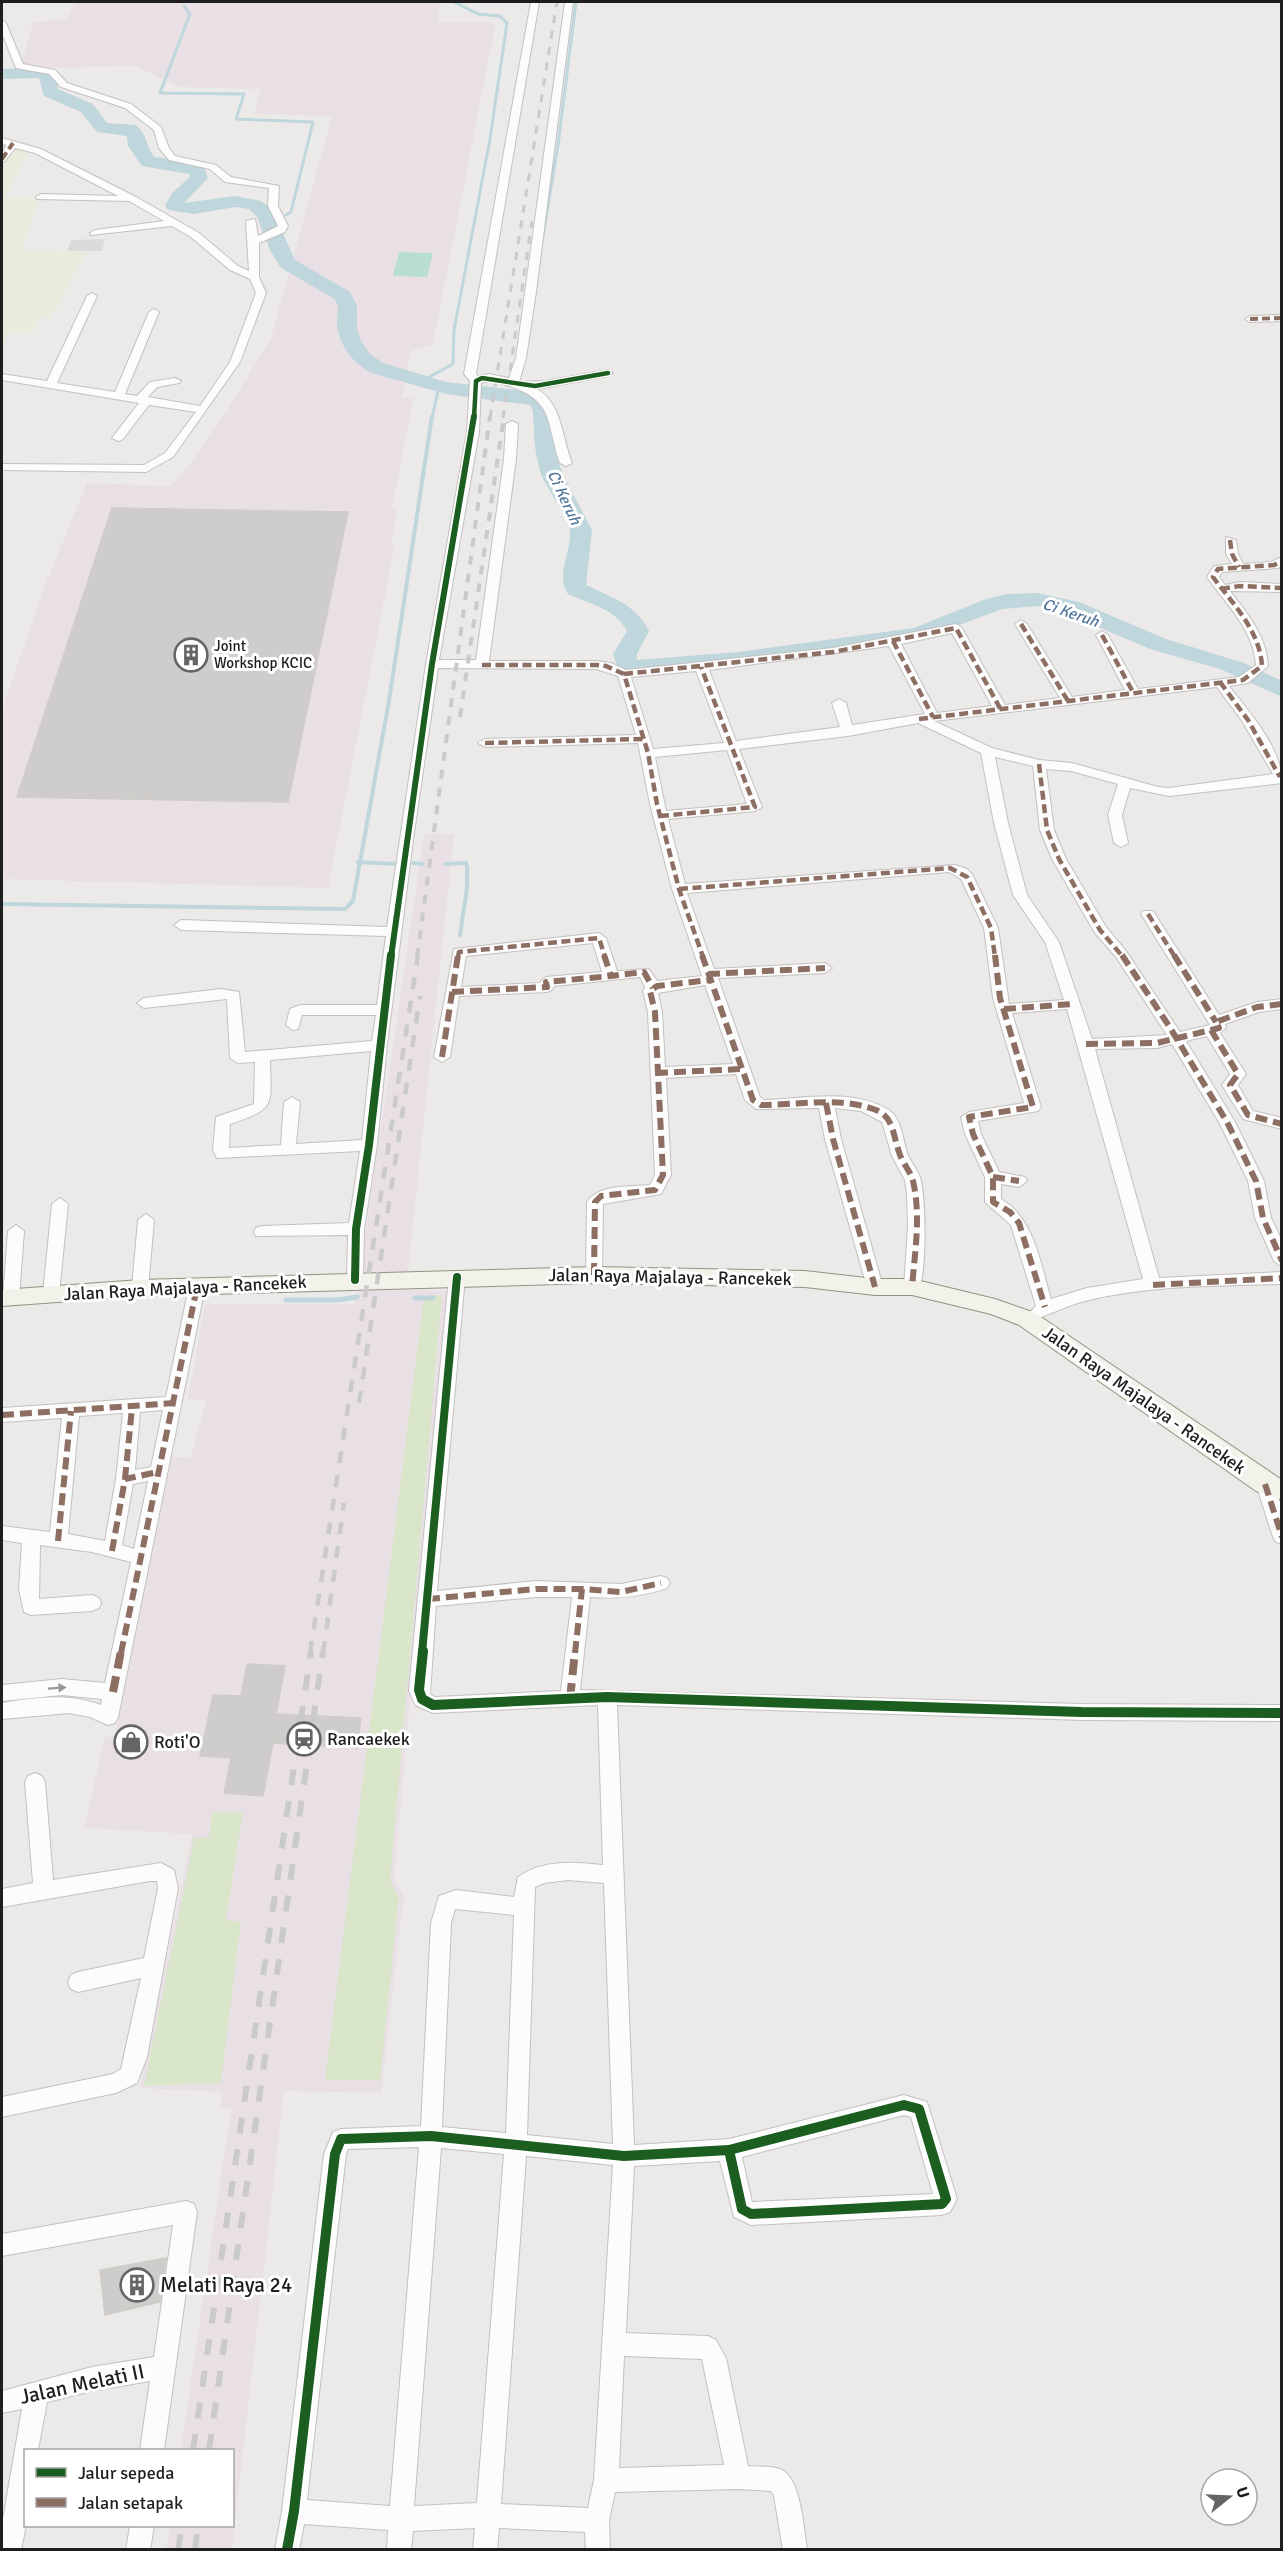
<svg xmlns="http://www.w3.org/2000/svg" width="1283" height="2551" viewBox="0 0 1283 2551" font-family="Signika,sans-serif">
  <rect width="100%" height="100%" fill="#eceae8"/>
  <g fill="#e9e0e6">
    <path d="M75 2H440L437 22H488L495 26 433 344 411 351 402 397 413 399 392 509H397L391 543 395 544 328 888 2 879V709L46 583 87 483 170 486 193 460 226 412 271 338 332 116 254 114 261 89 180 87 135 66 56 68 22 63 33 22 66 19Z"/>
    <path d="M424 834H454L406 1290 447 1291 394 1879 404 1895 381 2093 284 2091 232 2549H166L170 2526H232V2450H181L231 2108H220L223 2092 140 2088 192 1834 84 1828 105 1737 115 1736 170 1457H191L206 1400 188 1399 205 1304H355Z"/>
  </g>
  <path fill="#eaebdc" d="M13 146 28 151 5 197 39 198 21 251 86 252 50 318 38 319 33 332H9L2 348V162Z"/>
  <g fill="#d9e6ca">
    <path d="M442 1295 390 1880 399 1897 380 2080H325L424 1296Z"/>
    <path d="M243 1812 226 1920 241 1922 221 2083 144 2086 194 1838 209 1837 212 1813Z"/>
  </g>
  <path fill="#b7dece" d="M399 252 433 253 427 277 393 276Z"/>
  <path fill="#dcdbda" d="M105 239 102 251H67L71 240Z"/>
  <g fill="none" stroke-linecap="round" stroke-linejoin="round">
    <g stroke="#bed6dc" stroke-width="3">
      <path d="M184 6 190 14 160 93 244 94 236 119 313 122 291 212 286 215"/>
      <path d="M267 219 274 218"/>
      <path d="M543 236 558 145 576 2"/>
      <path d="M422 381 453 364 454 330 490 139 507 23 500 16 478 14 454 2"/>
      <path d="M432 418 439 386"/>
    </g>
    <g stroke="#bed6dc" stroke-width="4">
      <path d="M358 862 396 864"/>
      <path d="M413 863 423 864"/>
      <path d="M445 864 466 863 467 866V888L460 935"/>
      <path d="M2 904 345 909 353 901 389 701 432 416"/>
    </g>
    <g stroke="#bed6dc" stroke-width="5">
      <path d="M415 1298H433"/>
      <path d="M286 1300H338L357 1297"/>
    </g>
    <path fill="#bed6dc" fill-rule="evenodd" d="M42 68 55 73 58 89 93 104 107 123 136 125C147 134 146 146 154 157L190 162 204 167 208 178 184 203 235 196 261 201 268 206 275 216 295 260 350 292 357 306V328L361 341 370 354 383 363 446 382 517 390 545 397 553 410 555 451 563 475 592 530 586 585C612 598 636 604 649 631L637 654V660L738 652 914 628 986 599 1007 594 1037 593 1079 602 1166 639 1244 663 1282 681V697L1220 669 1150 649 1063 612 1037 606 1002 609 917 641 738 666 637 675 618 669 613 654 627 631C616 609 589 604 568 594 555 575 572 551 570 531 568 515 547 490 541 474 534 453 534 432 533 410L530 405 446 394 372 373C353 364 338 344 337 323 337 314 340 308 335 299L281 268 270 250 257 217 249 209 235 207 194 214 168 210 165 206 172 193 190 177 189 174 142 166 128 146 127 136 97 132 81 112 44 96 39 78 2 79V69Z"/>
  </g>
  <g fill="#cfcdcb" stroke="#cfccc9" stroke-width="1.5">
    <path d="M112 508 348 512 288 802 17 797Z"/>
    <path d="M247 1664 285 1666 276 1714 361 1718 357 1748 273 1743 263 1796 224 1793 231 1758 200 1756 213 1695 241 1696Z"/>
    <path d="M121 1730 146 1731 141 1754 116 1753Z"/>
    <path d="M166 2258 160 2302 105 2315 100 2270Z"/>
  </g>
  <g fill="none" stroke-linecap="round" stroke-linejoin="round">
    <g stroke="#c2c1c0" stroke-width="2">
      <g id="minor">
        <path d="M531 2H539L476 374 478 376 489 374 509 378 516 358 565 2H573L536 292 526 358 519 382 545 381 608 370 613 373 608 376 537 389C562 403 562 438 572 463L566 466 560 463C546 423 555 401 509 386 499 383 491 379 481 383L479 432 439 660H476L504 459 506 424 512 421 518 424 516 459 489 661H596L611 663 626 670 833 648 956 624 962 628 1005 705 1060 698 1015 624 1021 620 1027 624 1072 697 1125 690 1096 635 1102 631 1108 635 1138 689 1239 677 1256 665C1254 630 1225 603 1207 577L1214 566 1232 564 1226 554V537L1236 540 1238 554 1243 564 1271 562 1282 557V566L1278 568 1222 572 1219 577 1225 585 1240 582 1282 584V592L1230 591C1248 614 1267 637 1268 666L1248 683 1229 686C1250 713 1282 748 1282 783L1169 796 1130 788 1122 815 1128 843 1121 847 1114 843 1108 815 1118 784 1071 771 1046 769 1054 830 1066 859 1106 927 1126 951 1180 1032 1210 1025 1141 914 1143 911H1153L1219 1015 1257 1002 1282 999V1009L1259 1012 1225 1024 1226 1028 1220 1033 1246 1074 1238 1085 1253 1111 1282 1118V1129L1243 1119 1222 1085 1230 1074 1207 1036 1186 1041 1235 1122 1264 1181 1271 1218 1282 1241V1267L1274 1261 1255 1218 1248 1181 1219 1122 1172 1044 1157 1048 1095 1049 1159 1278 1282 1272V1284C1217 1286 1148 1285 1085 1301 1068 1305 1054 1313 1038 1318L1032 1316 1030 1312 1036 1306 1011 1225 985 1202V1177L965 1134 961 1117 969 1112 1024 1103 993 998 984 928 961 879 949 872 687 893 714 969 825 963 832 968 825 973 718 978 760 1097 764 1100C802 1099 852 1088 887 1109 901 1117 902 1135 906 1149 908 1159 916 1167 920 1177 926 1197 927 1274 918 1291H906L904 1287 908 1226 907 1194 905 1180 892 1156 882 1122 861 1111 835 1108 841 1139 883 1287 875 1293 867 1287 825 1139 819 1108 756 1109 745 1100 736 1074 666 1078 671 1175 661 1194 603 1204 602 1275 594 1281 588 1279 586 1275 587 1202C598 1184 630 1187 650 1185L655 1175 648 1012 643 991 645 987 640 977 554 986 552 990 547 992 459 996 450 1057 442 1062 434 1057 454 949 599 933 606 938 617 971 649 969 657 981 702 976 672 889 650 804 638 743 485 747 478 743 485 739 636 735 618 676 596 669 438 668 413 840 387 1045 377 1145 364 1229 363 1280 355 1286 347 1280 348 1235 256 1236 254 1232 256 1228 262 1226 349 1223 360 1151 217 1158 213 1150 216 1117 254 1104 255 1062 238 1063 230 1058 227 999 144 1008 137 1003 144 998 221 989 239 992 245 1052 372 1041 376 1015H302L298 1029 293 1030 286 1025 290 1009 300 1005H377L386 936 181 930 174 925 181 920 387 927 426 664 467 432 470 381 464 374ZM952 633 992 706 937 713 901 644ZM889 646 925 714 852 725 846 703 839 699 832 703 840 727 736 741 709 670ZM696 671 724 743 653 749 631 677ZM1217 687 1242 721 1273 774 1169 788 1158 787 1072 763 1039 760 992 748 934 721ZM918 723 981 753 994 823 1013 895 1045 942 1064 1000 1009 1004 998 928 972 874 967 869 955 865 685 884 668 819 755 811 762 807 739 749 848 736ZM727 750 747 804 666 811 655 757ZM995 757 1033 766 1040 830 1052 859 1095 933 1116 957 1167 1035 1092 1039 1059 942 1027 895 1008 823ZM593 943 602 972 546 977 539 983 461 987 466 956ZM705 985 733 1064 665 1067 662 1012 658 993ZM1067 1009 1143 1279 1087 1288 1051 1299C1040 1263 1035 1219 1001 1199V1184L1019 1187 1027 1181 1025 1177 999 1172 981 1134 978 1121 1038 1111 1041 1107 1012 1013ZM371 1051 362 1140 296 1144 300 1102 292 1097 284 1102 281 1145 229 1148 230 1124C276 1108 271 1108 270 1060Z"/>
        <path d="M2 20 6 23 23 64 55 70 67 83 131 104 161 127 169 148 175 156 216 165 231 177 279 186 278 206 288 226 285 232 259 243V277L266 293 240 362 173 457 146 472 2 470V464L144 465 165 453 196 412 149 405 122 440 118 441 112 438 139 403 2 380V374L47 381 87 296 92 293 97 296 57 383 115 392 149 312 154 309 159 312 125 394 137 396 150 382 175 378 181 381 179 383 157 387 148 397 200 406 230 362 256 293 250 279 230 270 191 237 172 226 91 235 90 233 95 230 164 221 129 201 37 199 36 197 41 194 118 196 35 153 15 148 5 161 2 162V153L7 145 2 144V138L41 149 136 197 199 233 238 266 249 271 246 221 255 219 258 236 278 226 268 206 269 188 225 182 210 169 169 160 159 148 154 130 125 108 61 87 49 74 16 68 2 33Z"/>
        <path d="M1282 315V321L1250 322 1245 319 1250 316Z"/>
        <path d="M60 1198 68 1204 59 1294 51 1300 43 1294 52 1204Z"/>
        <path d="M146 1214 154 1220 148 1288 140 1294 132 1288 138 1220Z"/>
        <path d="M16 1225 24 1231 19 1298 11 1304 3 1298 8 1231Z"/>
        <path d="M457 1271 465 1277 437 1591 536 1581 621 1584 661 1576 667 1578 670 1583 667 1588C641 1597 618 1599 590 1597L580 1690 1082 1704 1282 1705V1721L1082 1720 617 1705 634 2145 729 2139 904 2095 927 2102 957 2199 950 2212 942 2215 751 2225 734 2217 720 2161 634 2166 626 2333 708 2336 716 2340 726 2358 748 2466C758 2467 777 2465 785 2472 801 2484 804 2530 807 2550H783L774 2496 771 2491 738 2489 615 2492 609 2521 610 2550H586L585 2532 499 2528 497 2550H473L475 2528 413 2531 411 2550H387L388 2530 304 2524 299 2550H275L282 2511 324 2154 333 2132 341 2129 421 2126 431 1923 439 1896 456 1890 514 1897 518 1877C544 1859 573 1862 603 1865L598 1705 433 1713 415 1705 409 1690 449 1277ZM536 1597H572L561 1691 435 1697 430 1694 436 1606ZM568 1880 604 1883 613 2144 527 2135 535 1887 544 1883ZM455 1909 514 1915 506 2133 442 2127 451 1923ZM904 2115 911 2117 933 2194 752 2202 742 2157ZM419 2147 390 2506 307 2500 346 2154 348 2149ZM441 2148 504 2154 477 2503 414 2506ZM526 2156 613 2165 594 2480 588 2508 501 2504ZM624 2356 702 2359 724 2465 619 2468Z"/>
        <path d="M197 1281 205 1287 118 1717 115 1723 108 1725 90 1717 69 1713 2 1719V1703C36 1697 68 1693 101 1705L102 1699 62 1695 2 1701V1685L62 1679 105 1683 131 1562 92 1552 40 1545 39 1599 92 1595 99 1598 101 1603 99 1608 92 1611 31 1615 24 1612 19 1589 22 1543 2 1540V1526L50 1532 62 1418 2 1422V1408L166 1397 189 1287ZM163 1410 151 1467 135 1470 140 1412ZM123 1413 116 1479 105 1541 68 1534 79 1416ZM148 1481 134 1549 122 1545 133 1484Z"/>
        <path d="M1265 1477 1271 1479 1282 1508V1544L1276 1542 1273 1537 1256 1484 1259 1479Z"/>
        <path d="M35 1773 42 1776 45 1782 53 1880 161 1863 174 1870 178 1888 147 2057 137 2083 116 2093 2 2117V2097L113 2074 121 2069 141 1978 78 1992 71 1989 68 1982 71 1975 78 1972 144 1958 158 1888 157 1881H150L2 1907V1889L33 1883 25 1782 28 1776Z"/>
        <path d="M186 2201 194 2204 197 2212 164 2450H140L150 2381 92 2391 47 2402 38 2450H26V2525L21 2550H2V2525L22 2409 2 2413V2391L92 2367 154 2357 173 2225 2 2256V2234Z"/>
        <path d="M130 2526H154L150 2550H126Z"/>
      </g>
    </g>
    <g stroke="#929382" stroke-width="2">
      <path id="secondary" d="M594 1267 805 1271 875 1279H912L995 1299 1035 1313 1282 1480V1500L1256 1491 1019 1325 991 1314 912 1295H875L805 1287 594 1283 140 1296 2 1306V1290L140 1280Z"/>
    </g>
    <use href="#minor" fill="#fcfcfc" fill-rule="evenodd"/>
    <use href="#secondary" fill="#f2f2eb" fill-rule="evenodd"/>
    <g stroke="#cacac9" stroke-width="3" stroke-dasharray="8 8" stroke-linecap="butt">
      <path d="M490 418 557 2"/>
      <path d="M503 418 532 221"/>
    </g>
    <g stroke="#cacac9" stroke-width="4" stroke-dasharray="9 9" stroke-linecap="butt">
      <path d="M460 717 504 416"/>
      <path d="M417 957 490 416"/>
    </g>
    <g stroke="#cacac9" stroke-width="4.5" stroke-dasharray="12 12" stroke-linecap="butt">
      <path d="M359 1403 420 996"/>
      <path d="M310 1653 418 955"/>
      <path d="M323 1653 344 1503"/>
    </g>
    <g stroke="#cacac9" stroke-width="6" stroke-dasharray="16 16" stroke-linecap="butt">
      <path d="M193 2450 311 1651"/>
      <path d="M209 2450 323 1651"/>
      <path d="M178 2550 182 2526"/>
      <path d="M195 2550 198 2526"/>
    </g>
    <g stroke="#8d6e63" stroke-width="4" stroke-dasharray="8 4" stroke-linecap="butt">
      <path d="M2 159 13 143"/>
      <path d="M1250 319 1282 318"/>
    </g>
    <g stroke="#8d6e63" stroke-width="4.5" stroke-dasharray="9 4.5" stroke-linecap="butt">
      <path d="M1230 540 1232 554 1239 567"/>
      <path d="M1221 589 1240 586 1282 588"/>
      <path d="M1021 624 1068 701"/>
      <path d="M1102 635 1134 694"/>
      <path d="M893 641 933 717"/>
      <path d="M482 665H596L606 666 624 674 648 753 657 804 679 889 703 957"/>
      <path d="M624 674 833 652 956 628 1001 710"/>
      <path d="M1220 682 1248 720 1280 777"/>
      <path d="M919 719 1243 680 1262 666C1260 631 1233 604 1213 577L1218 569 1274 565 1282 561"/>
      <path d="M485 743 643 739"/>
      <path d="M1039 764 1047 830 1059 859 1100 930 1123 957"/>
      <path d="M660 816 755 807 701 667"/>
      <path d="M679 889 950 868 967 877 991 928 995 957"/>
      <path d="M1148 914 1175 957"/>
      <path d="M458 957 459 952 599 938 605 957"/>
    </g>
    <g stroke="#8d6e63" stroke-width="6" stroke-dasharray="12 6" stroke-linecap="butt">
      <path d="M604 955 611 976 644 972 653 988"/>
      <path d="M702 955 753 1100 761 1105C798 1105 840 1096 876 1110 894 1117 893 1136 899 1152 902 1163 910 1170 913 1181 921 1215 915 1252 912 1287"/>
      <path d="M995 955 1000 998 1033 1107 969 1117 973 1134 993 1177V1202L1010 1212 1019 1223 1045 1307"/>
      <path d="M1122 955 1169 1026 1227 1122 1256 1181 1263 1218 1282 1261"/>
      <path d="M1174 955 1216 1022"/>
      <path d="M708 974 825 968"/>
      <path d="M452 992 547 987 546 982 611 976"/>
      <path d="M1004 1009 1073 1004"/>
      <path d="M1211 1030 1238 1074 1230 1085 1248 1115 1282 1124"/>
      <path d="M1086 1044 1157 1043 1219 1028 1216 1022 1257 1007 1282 1004"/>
      <path d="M442 1057 458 955"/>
      <path d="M656 1073 742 1069"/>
      <path d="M826 1103 833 1139 875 1287"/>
      <path d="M993 1177 1019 1181"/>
      <path d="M594 1275 595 1202 601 1196 655 1190 663 1175 655 1012 650 991 657 986 710 980"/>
      <path d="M1153 1285 1282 1278"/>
      <path d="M2 1415 175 1403"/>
      <path d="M125 1479 132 1408"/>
      <path d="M1265 1484 1282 1537"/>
      <path d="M58 1541 71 1411"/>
      <path d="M112 1551 125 1479 158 1472"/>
      <path d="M428 1599 536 1589H582"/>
      <path d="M121 1653 197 1287"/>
      <path d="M575 1653 582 1589 621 1592 661 1583"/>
    </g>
    <g stroke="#8d6e63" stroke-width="8" stroke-dasharray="16 8" stroke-linecap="butt">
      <path d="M113 1692 121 1651"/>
      <path d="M570 1699 575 1651"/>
    </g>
    <g stroke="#fff" stroke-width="7">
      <path id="cycleway-far3" d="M474 418 476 381 482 378 535 386 608 373"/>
    </g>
    <g stroke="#fff" stroke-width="9">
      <path id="cycleway-far2" d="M391 957 432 664 474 416"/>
    </g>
    <g stroke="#fff" stroke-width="11">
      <g id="cycleway-far1">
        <path d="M355 1280 356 1229 369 1145 391 955"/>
        <path d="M422 1653 457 1277"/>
      </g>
    </g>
    <g stroke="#fff" stroke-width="14">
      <g id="cycleway">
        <path d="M423 1651 419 1690 422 1699 433 1705 607 1697 1082 1712 1282 1713"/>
        <path d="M904 2105 919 2109 946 2199 942 2204 751 2214 742 2209 729 2150Z"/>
        <path d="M287 2550 294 2511 335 2154 341 2139 431 2136 624 2156 729 2150"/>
      </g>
    </g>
    <use href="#cycleway-far3" stroke="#1b5e20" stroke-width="4.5"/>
    <use href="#cycleway-far2" stroke="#1b5e20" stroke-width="6"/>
    <use href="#cycleway-far1" stroke="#1b5e20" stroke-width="8"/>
    <use href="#cycleway" stroke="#1b5e20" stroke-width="10"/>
  </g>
  <defs><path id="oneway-solid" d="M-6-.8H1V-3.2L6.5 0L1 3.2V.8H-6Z" transform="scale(1.5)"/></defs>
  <use fill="#989898" href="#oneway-solid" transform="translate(57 1688) rotate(-4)"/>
  <defs>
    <g id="building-ring" transform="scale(1.725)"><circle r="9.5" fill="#fff" stroke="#666565" stroke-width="1.5"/><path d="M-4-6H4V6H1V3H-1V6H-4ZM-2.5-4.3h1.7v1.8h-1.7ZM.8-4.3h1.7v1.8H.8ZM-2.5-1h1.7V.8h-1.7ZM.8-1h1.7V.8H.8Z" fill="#666565"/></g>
    <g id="station-ring" transform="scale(1.725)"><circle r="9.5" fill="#fff" stroke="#666565" stroke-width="1.5"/><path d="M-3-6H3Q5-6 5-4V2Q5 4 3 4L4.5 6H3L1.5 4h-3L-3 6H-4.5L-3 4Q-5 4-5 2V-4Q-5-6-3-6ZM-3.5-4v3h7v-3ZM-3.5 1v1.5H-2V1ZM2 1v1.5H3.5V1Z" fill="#666565"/></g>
    <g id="shop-ring" transform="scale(1.725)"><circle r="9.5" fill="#fff" stroke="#666565" stroke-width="1.5"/><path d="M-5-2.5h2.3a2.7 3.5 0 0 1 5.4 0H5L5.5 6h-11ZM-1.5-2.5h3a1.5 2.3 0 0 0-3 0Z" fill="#666565"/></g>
  </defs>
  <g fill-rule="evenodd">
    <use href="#building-ring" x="191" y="655"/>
    <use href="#station-ring" x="304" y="1739"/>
    <use href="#shop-ring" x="131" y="1742"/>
    <use href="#building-ring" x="137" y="2285"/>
  </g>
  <g text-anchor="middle" stroke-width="6" stroke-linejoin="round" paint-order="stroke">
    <g font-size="15" fill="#1e1e1e" stroke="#fff" text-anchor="start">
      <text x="214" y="651">Joint<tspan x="214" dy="17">Workshop KCIC</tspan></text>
    </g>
    <g font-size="16" font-style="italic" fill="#53789c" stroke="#fff">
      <text transform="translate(565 497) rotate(65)" y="6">Ci Keruh</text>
      <text transform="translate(1071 612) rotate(19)" y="6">Ci Keruh</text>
    </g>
    <g font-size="18" fill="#1e1e1e" stroke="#fff">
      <text transform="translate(670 1277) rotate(1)" y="6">Jalan Raya Majalaya - Rancekek</text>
      <text transform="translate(185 1288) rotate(-3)" y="6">Jalan Raya Majalaya - Rancekek</text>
      <text transform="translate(1144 1400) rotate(35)" y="6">Jalan Raya Majalaya - Rancekek</text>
    </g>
    <g font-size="18" fill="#1e1e1e" stroke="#fff" text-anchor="start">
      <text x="327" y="1745">Rancaekek</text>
      <text x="154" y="1748">Roti'O</text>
    </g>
    <g font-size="21" fill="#1e1e1e" stroke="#fff" text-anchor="start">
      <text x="160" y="2292">Melati Raya 24</text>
    </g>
    <g font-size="21" fill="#1e1e1e" stroke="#fff">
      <text transform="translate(82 2384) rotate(-12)" y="7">Jalan Melati II</text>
    </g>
  </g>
  <rect width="1283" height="2551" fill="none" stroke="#1e1e1e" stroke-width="6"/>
  <rect x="24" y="2449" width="210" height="78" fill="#ffffff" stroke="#a5a5a5" stroke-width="1.5"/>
  <rect x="36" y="2468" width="30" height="9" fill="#1b5e20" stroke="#a5a5a5" stroke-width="1.5"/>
  <text x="78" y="2479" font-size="18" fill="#1e1e1e">Jalur sepeda</text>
  <rect x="36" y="2498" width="30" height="9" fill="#8d6e63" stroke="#a5a5a5" stroke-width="1.5"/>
  <text x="78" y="2509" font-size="18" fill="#1e1e1e">Jalan setapak</text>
  <g transform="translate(1229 2497) rotate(72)"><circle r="28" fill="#ffffff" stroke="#a5a5a5" stroke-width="1.5"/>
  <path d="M0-4.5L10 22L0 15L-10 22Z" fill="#666565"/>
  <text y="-9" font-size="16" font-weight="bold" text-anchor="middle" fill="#1e1e1e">U</text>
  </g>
</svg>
